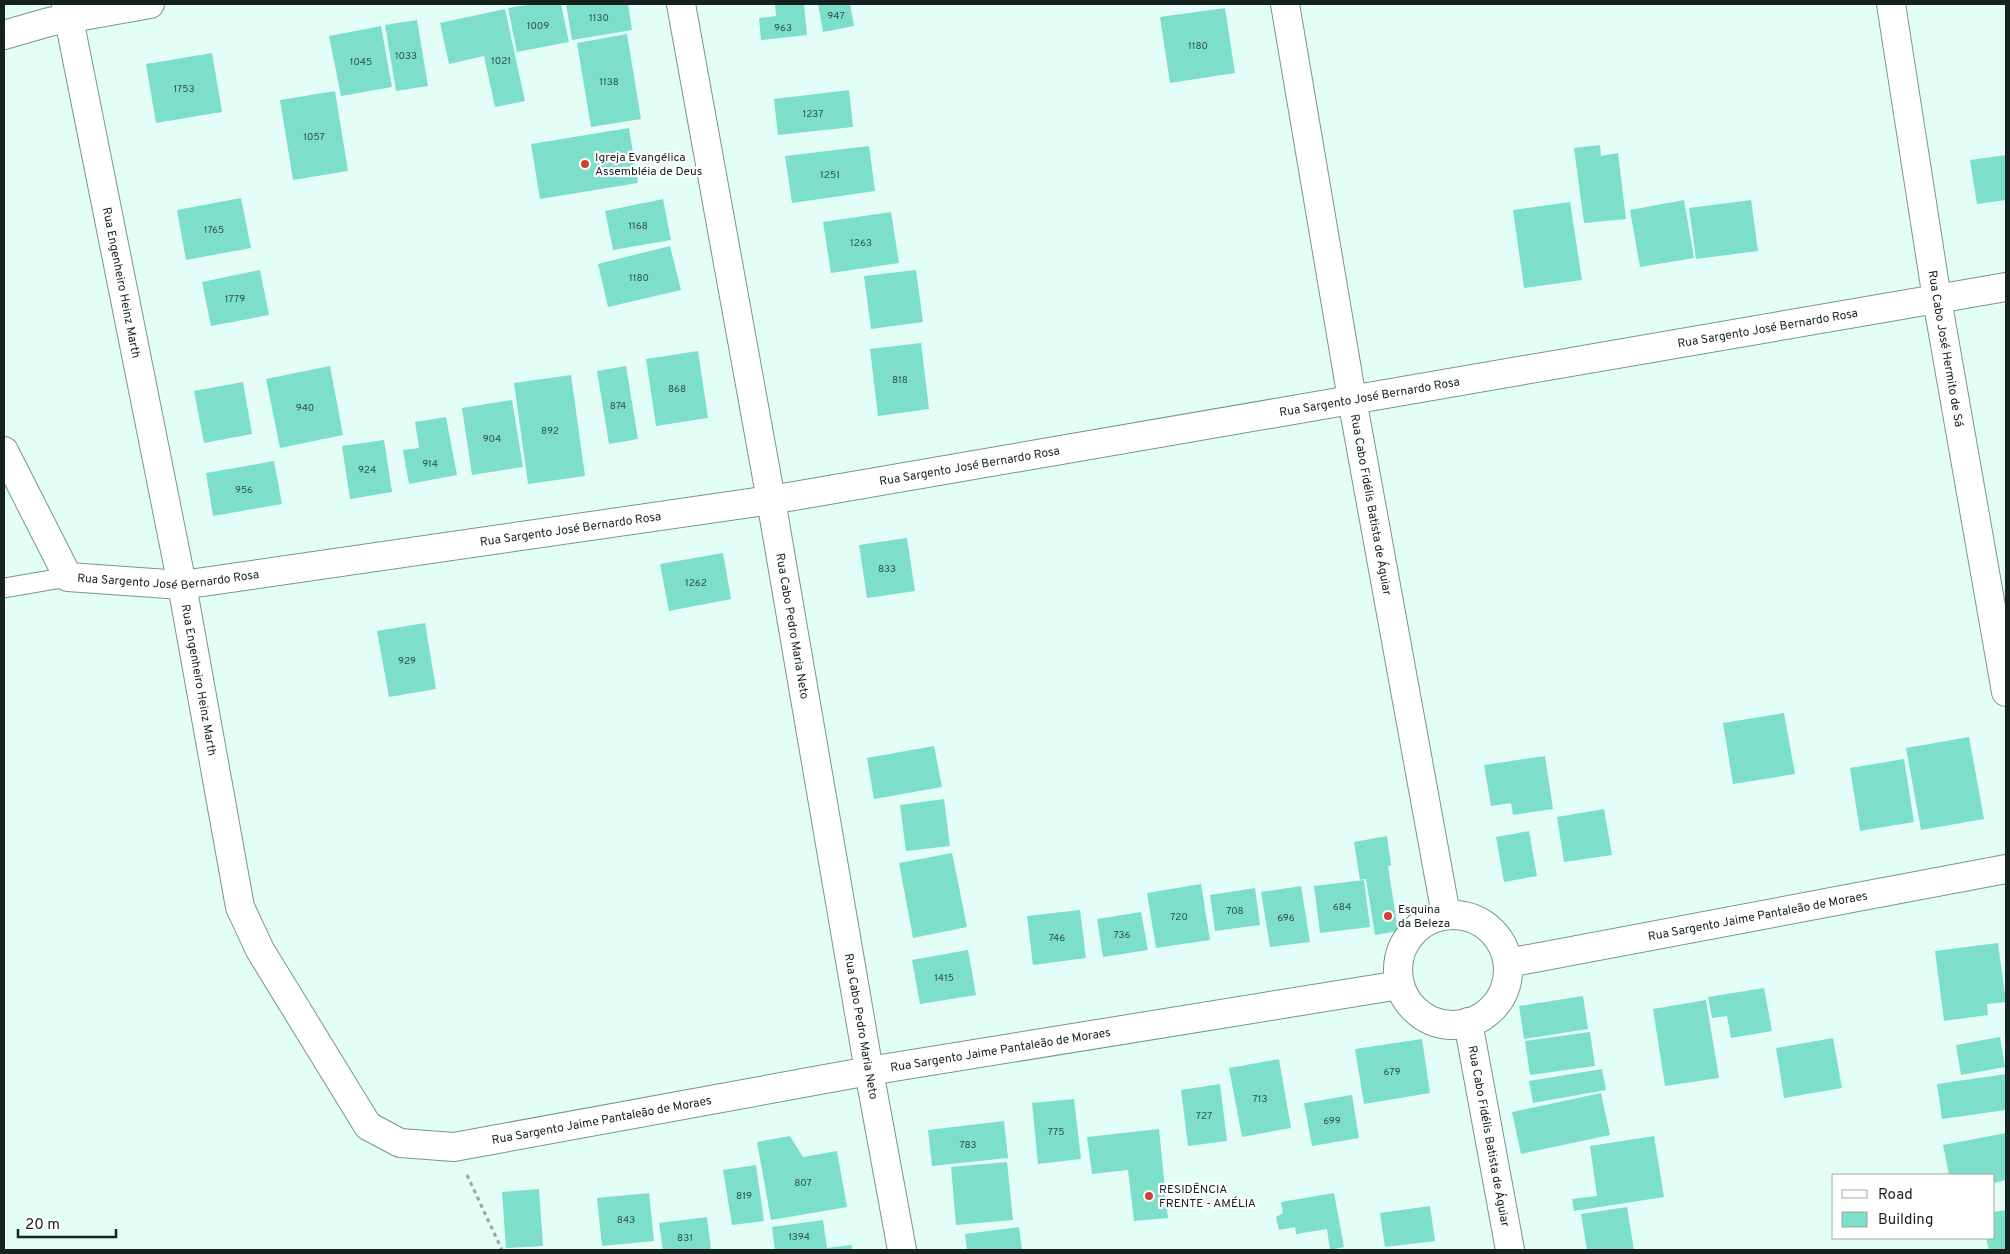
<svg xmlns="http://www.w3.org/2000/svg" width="2010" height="1254" viewBox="0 0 2010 1254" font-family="Overpass,sans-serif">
  <rect width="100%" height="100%" fill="#e3fef7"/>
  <g fill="#7ddeca">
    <path d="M532 4H561L569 42 517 52 508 8Z"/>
    <path d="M566 4H628L632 30 572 40Z"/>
    <path d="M775 4H804L807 35 761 40 759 18 776 16Z"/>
    <path d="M818 4H850L854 26 823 32Z"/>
    <path d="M1225 8 1235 73 1170 83 1160 17Z"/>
    <path d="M505 9 525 101 495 107 484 56 449 64 440 23Z"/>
    <path d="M417 20 428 86 396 91 385 25Z"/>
    <path d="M381 26 392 87 341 96 329 36Z"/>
    <path d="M627 34 641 119 591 127 577 43Z"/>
    <path d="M212 53 222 112 156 123 146 64Z"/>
    <path d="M849 90 853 127 778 135 774 99Z"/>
    <path d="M335 91 348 171 293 180 280 100Z"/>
    <path d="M629 128 638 183 540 199 531 144Z"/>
    <path d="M1600 145 1601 156 1618 153 1626 219 1584 223 1574 148Z"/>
    <path d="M869 146 875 191 792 203 785 156Z"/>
    <path d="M2006 155V200L1977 204 1970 160Z"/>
    <path d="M241 198 251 248 186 260 177 210Z"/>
    <path d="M663 199 671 240 613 250 605 211Z"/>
    <path d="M1684 200 1694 258 1640 267 1630 210Z"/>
    <path d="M1751 200 1758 251 1696 259 1689 208Z"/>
    <path d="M1570 202 1582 280 1524 288 1513 210Z"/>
    <path d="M891 212 899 263 831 273 823 222Z"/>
    <path d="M670 246 681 290 608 307 598 264Z"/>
    <path d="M260 270 269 315 211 326 202 282Z"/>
    <path d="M916 270 923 322 871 329 864 276Z"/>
    <path d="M921 343 929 409 878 416 870 349Z"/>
    <path d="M698 351 708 418 656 426 646 359Z"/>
    <path d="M330 366 343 435 280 448 266 379Z"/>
    <path d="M626 366 638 439 609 444 597 371Z"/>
    <path d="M571 375 585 476 528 484 514 383Z"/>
    <path d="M243 382 252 434 204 443 194 391Z"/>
    <path d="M512 400 523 467 472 475 462 408Z"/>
    <path d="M446 417 457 475 409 484 403 450 419 448 415 422Z"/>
    <path d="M384 440 392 492 350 499 342 446Z"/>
    <path d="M274 461 282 504 213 516 206 473Z"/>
    <path d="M907 538 915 591 867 598 859 545Z"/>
    <path d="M723 553 731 599 669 611 660 564Z"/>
    <path d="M425 623 436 689 389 697 377 631Z"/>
    <path d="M1784 713 1795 774 1733 784 1723 723Z"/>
    <path d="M1969 737 1984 819 1921 830 1906 748Z"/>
    <path d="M934 746 942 787 874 799 867 758Z"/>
    <path d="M1545 756 1553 809 1513 815 1511 803 1491 806 1484 765Z"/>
    <path d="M1904 759 1914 822 1860 831 1850 768Z"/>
    <path d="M944 799 950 846 906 851 900 805Z"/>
    <path d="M1604 809 1612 855 1564 862 1557 817Z"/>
    <path d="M1529 831 1537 876 1504 882 1496 837Z"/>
    <path d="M1387 836 1391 865 1388 866 1398 931 1375 935 1366 879 1360 880 1354 842Z"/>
    <path d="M952 853 967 927 913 938 899 863Z"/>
    <path d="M1364 880 1370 927 1320 933 1314 886Z"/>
    <path d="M1201 884 1210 940 1156 948 1147 893Z"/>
    <path d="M1301 886 1310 942 1270 947 1261 892Z"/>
    <path d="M1255 888 1260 925 1215 931 1210 895Z"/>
    <path d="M1080 910 1086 958 1033 965 1027 916Z"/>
    <path d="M1141 912 1148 950 1103 957 1097 919Z"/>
    <path d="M1998 943 2006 1002 1987 1004 1988 1015 1944 1021 1935 951Z"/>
    <path d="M968 950 976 995 920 1004 912 960Z"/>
    <path d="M1764 988 1772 1031 1731 1038 1727 1016 1712 1018 1708 997Z"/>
    <path d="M1583 996 1588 1029 1524 1039 1519 1006Z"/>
    <path d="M1706 1000 1719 1078 1665 1086 1653 1009Z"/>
    <path d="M1590 1032 1595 1066 1530 1075 1525 1041Z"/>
    <path d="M2000 1037 2005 1067 1961 1075 1956 1045Z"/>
    <path d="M1833 1038 1842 1088 1784 1098 1776 1048Z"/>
    <path d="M1422 1039 1430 1093 1364 1104 1355 1049Z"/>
    <path d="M1279 1059 1291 1128 1242 1137 1229 1068Z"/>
    <path d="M1602 1069 1606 1090 1533 1103 1529 1081Z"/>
    <path d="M2006 1074V1110L1942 1119 1937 1084Z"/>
    <path d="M1220 1084 1227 1141 1188 1146 1181 1090Z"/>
    <path d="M1601 1093 1610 1135 1521 1154 1512 1112Z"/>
    <path d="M1352 1095 1359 1138 1312 1146 1304 1103Z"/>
    <path d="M1074 1099 1081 1159 1038 1164 1032 1103Z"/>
    <path d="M1004 1121 1008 1158 932 1166 928 1130Z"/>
    <path d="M1159 1129 1168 1218 1134 1221 1128 1170 1092 1174 1087 1137Z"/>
    <path d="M2006 1133V1180L1994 1183V1175H1949L1943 1145Z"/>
    <path d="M790 1136 803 1157 837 1151 847 1207 771 1220 757 1142Z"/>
    <path d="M1654 1136 1664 1197 1574 1211 1572 1199 1597 1196 1590 1146Z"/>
    <path d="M1007 1162 1013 1220 956 1225 951 1167Z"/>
    <path d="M756 1165 764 1221 732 1225 723 1170Z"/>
    <path d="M539 1189 543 1246 506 1248 502 1192Z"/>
    <path d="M649 1193 654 1241 602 1246 597 1198Z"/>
    <path d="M1334 1193 1344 1247 1330 1250 1327 1229 1296 1234 1295 1227 1279 1230 1276 1217 1283 1213 1281 1202Z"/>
    <path d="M1430 1206 1435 1241 1385 1247 1380 1213Z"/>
    <path d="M1627 1207 1634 1250H1587L1581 1214Z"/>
    <path d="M2006 1210V1250H1989L1986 1238H1994V1212Z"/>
    <path d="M707 1217 711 1250H663L659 1223Z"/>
    <path d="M823 1220 827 1248 852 1245V1250H775L772 1227Z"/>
    <path d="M1019 1227 1022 1250H967L965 1234Z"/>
  </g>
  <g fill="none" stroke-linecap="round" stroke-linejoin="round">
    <g stroke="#77968f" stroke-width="21">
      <path id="service" d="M4 588 68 577"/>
    </g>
    <g stroke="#77968f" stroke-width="30">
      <g id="minor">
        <path id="s1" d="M66 4 182 585 240 907 260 950 368 1126 400 1143 454 1147 869 1071 1400 985"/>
        <path id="s2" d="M681 4 771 500 869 1071 902 1250"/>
        <path id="s3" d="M1285 4 1352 399 1446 915"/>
        <path id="s4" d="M1891 4 1937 299 2006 692"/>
        <path d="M4 35 49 22 150 4"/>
        <path id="s5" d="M4 451 68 577 182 585 771 500 2006 287"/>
        <circle cx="1453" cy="970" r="55"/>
        <path id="s6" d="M1508 963 2006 869"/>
        <path id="s7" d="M1468 1022 1510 1250"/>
      </g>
    </g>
    <path stroke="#92a8a2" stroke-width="3" stroke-dasharray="4 4" stroke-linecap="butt" d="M467 1175 502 1250"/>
    <use href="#service" stroke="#fff" stroke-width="19"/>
    <use href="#minor" stroke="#fff" stroke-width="28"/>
  </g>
  <g fill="#cd4033" stroke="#fff" stroke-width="2">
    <circle cx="585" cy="164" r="5"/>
    <circle cx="1388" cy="916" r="5"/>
    <circle cx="1149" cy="1196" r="5"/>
  </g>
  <g text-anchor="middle" stroke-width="4.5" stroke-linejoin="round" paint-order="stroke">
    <g font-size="10" fill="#2f514a">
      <text x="836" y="19">947</text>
      <text x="599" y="21">1130</text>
      <text x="538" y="29">1009</text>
      <text x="783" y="31">963</text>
      <text x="1198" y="49">1180</text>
      <text x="406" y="59">1033</text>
      <text x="501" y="64">1021</text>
      <text x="361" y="65">1045</text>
      <text x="609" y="85">1138</text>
      <text x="184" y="92">1753</text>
      <text x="813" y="117">1237</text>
      <text x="314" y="140">1057</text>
      <text x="830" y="178">1251</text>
      <text x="638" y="229">1168</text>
      <text x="214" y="233">1765</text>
      <text x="861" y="246">1263</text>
      <text x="639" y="281">1180</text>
      <text x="235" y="302">1779</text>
      <text x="900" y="383">818</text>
      <text x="677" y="392">868</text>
      <text x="618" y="409">874</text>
      <text x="305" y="411">940</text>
      <text x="550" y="434">892</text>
      <text x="492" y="442">904</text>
      <text x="430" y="467">914</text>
      <text x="367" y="473">924</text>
      <text x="244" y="493">956</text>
      <text x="887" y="572">833</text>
      <text x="696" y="586">1262</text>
      <text x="407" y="664">929</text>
      <text x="1342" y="910">684</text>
      <text x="1235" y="914">708</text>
      <text x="1179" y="920">720</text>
      <text x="1286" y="921">696</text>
      <text x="1122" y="938">736</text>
      <text x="1057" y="941">746</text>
      <text x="944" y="981">1415</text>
      <text x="1392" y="1075">679</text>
      <text x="1260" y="1102">713</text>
      <text x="1204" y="1119">727</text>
      <text x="1332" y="1124">699</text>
      <text x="1056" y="1135">775</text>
      <text x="968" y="1148">783</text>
      <text x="803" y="1186">807</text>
      <text x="744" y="1199">819</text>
      <text x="626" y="1223">843</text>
      <text x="799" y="1240">1394</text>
      <text x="685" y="1241">831</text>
    </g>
    <g font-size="12" fill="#15221f" stroke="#fff" text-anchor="start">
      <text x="595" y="161">Igreja Evangélica<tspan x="595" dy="14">Assembléia de Deus</tspan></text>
      <text x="1398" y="913">Esquina<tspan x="1398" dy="14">da Beleza</tspan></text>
      <text x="1159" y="1193">RESIDÊNCIA<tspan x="1159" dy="14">FRENTE - AMÉLIA</tspan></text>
    </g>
    <g font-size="12" fill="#15221f" stroke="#fff">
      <text dy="4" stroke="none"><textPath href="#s1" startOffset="284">Rua Engenheiro Heinz Marth</textPath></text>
      <text dy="4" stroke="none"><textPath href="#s5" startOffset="1862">Rua Sargento José Bernardo Rosa</textPath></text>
      <text dy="4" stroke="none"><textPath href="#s4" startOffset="349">Rua Cabo José Hermito de Sá</textPath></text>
      <text dy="4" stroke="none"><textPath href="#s5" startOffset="1458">Rua Sargento José Bernardo Rosa</textPath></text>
      <text dy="4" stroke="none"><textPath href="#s5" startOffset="1052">Rua Sargento José Bernardo Rosa</textPath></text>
      <text dy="4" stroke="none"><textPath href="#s3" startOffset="508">Rua Cabo Fidélis Batista de Águiar</textPath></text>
      <text dy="4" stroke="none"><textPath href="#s5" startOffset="648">Rua Sargento José Bernardo Rosa</textPath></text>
      <text dy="4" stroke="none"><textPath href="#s5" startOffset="242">Rua Sargento José Bernardo Rosa</textPath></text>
      <text dy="4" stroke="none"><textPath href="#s2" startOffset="632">Rua Cabo Pedro Maria Neto</textPath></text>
      <text dy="4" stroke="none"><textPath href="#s1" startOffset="689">Rua Engenheiro Heinz Marth</textPath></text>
      <text dy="4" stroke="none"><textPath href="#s6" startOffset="254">Rua Sargento Jaime Pantaleão de Moraes</textPath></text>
      <text dy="4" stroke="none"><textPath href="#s2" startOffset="1038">Rua Cabo Pedro Maria Neto</textPath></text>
      <text dy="4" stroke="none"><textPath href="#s1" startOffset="1819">Rua Sargento Jaime Pantaleão de Moraes</textPath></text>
      <text dy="4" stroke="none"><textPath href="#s1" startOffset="1414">Rua Sargento Jaime Pantaleão de Moraes</textPath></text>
      <text dy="4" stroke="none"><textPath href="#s7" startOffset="116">Rua Cabo Fidélis Batista de Águiar</textPath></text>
    </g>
  </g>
  <rect width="2010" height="1254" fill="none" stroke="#15221f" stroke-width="10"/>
  <rect x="1832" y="1174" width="162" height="65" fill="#ffffff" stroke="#a1a7a5"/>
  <rect x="1842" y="1190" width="25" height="8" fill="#ffffff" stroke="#a1a7a5"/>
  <text x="1878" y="1199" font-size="15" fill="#15221f">Road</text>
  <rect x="1842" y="1212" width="25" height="15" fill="#7ddeca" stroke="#a1a7a5"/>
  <text x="1878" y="1224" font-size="15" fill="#15221f">Building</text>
  <path d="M18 1229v8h98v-8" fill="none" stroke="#15221f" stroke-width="2.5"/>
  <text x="25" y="1229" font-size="15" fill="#15221f" stroke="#ffffff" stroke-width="4" paint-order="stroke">20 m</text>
</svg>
